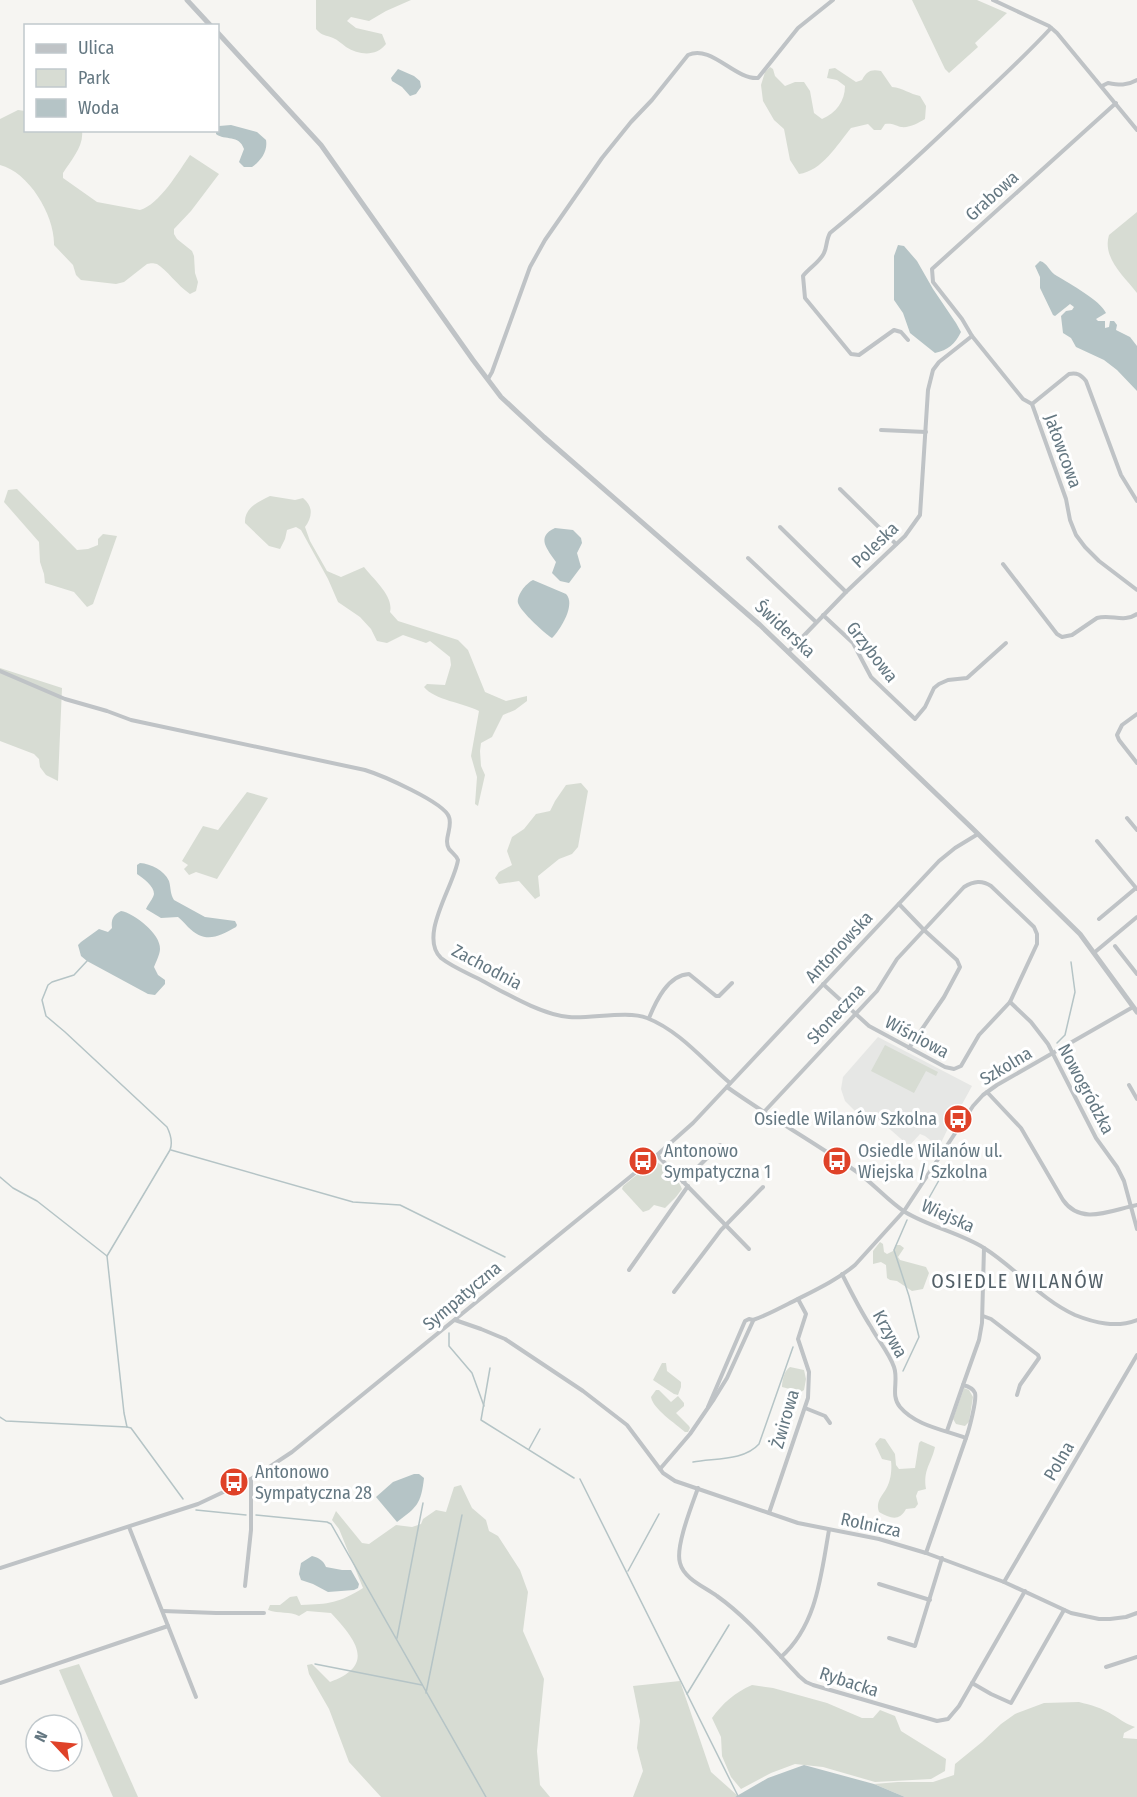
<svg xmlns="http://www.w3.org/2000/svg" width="1137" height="1797" viewBox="0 0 1137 1797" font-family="'Fira Sans Condensed',sans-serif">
  <rect width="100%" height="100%" fill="#f6f5f2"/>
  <path fill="#e6e7e5" d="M878 1037 972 1086 954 1119 952 1120 939 1147 925 1136 920 1134 909 1146 875 1116 867 1123 845 1101 841 1089 843 1077Z"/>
  <g fill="#d7dcd3">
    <path d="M316 0H411L386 11 369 21 351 17 347 21 356 28 382 34 386 44C376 57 359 55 346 47 342 44 338 40 333 38 326 35 322 36 316 29Z"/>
    <path d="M912 0H977L1007 13 975 43 978 47 949 73 945 69Z"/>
    <path d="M770 67 773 69 775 76 785 86 795 82H804L810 91 814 113 822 119C836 113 845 101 845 86L837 80 827 78 829 69 835 68 856 82 862 80C867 71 871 69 881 71L892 87C903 88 910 94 920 96L926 106 925 119C918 123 910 128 901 127 894 125 892 123 885 124L881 130H874L868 124 851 128C837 145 822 171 799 174L790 160 784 129 774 120 763 101 761 85 765 72Z"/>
    <path d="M18 110 25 111 26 130 82 131C84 146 71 160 63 173V178L97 202 140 210C159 205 179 171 190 155L219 174 191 211 174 229V234L177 239 192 251 194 256 195 273 198 282 196 291 190 294C178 286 166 269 157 264 153 263 151 263 147 264L124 282 116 284 81 280 76 275 73 265 54 245C55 216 29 172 0 165V119Z"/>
    <path d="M1137 212V293C1124 276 1102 258 1109 235Z"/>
    <path d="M17 489 77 550 88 549 98 545V539L103 534 117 536 93 604 87 607 74 592 45 583 44 574 40 562 39 542 4 502 8 490Z"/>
    <path d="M270 496 295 500 303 498C314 507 312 517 305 527L310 541 327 571 341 577 364 567C373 579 394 596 390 612L398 621 458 640 468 650 485 692 506 701 527 696V701L515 710 503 715 492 737 481 743 480 751 481 766 485 775 478 806 475 804 477 777 471 756 479 711C464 703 434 700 424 687L427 684 445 685 451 665 450 657 430 641 426 643 403 635 387 643 377 641 371 629 360 617 338 602 328 579 301 530 296 527 287 530 285 539 280 549 269 546 245 523C244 508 258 502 270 496Z"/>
    <path d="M0 668 62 688 58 781 46 775 40 767 39 759 34 754 0 741Z"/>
    <path d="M581 783 588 791 578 847 572 854 559 859 538 876 540 896 535 899 519 881 499 884 495 878 499 872 512 865 507 851 512 837 524 829 536 814 550 811 555 801 566 785Z"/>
    <path d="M247 792 268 798 217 879 196 872 189 875 184 869 188 865 182 861 203 826 218 830Z"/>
    <path d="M885 1045 938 1072 936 1076 926 1071 914 1093 871 1071Z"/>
    <path d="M654 1161C665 1165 678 1178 682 1189L676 1197 665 1208 654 1205 649 1210 643 1212 622 1189 623 1186Z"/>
    <path d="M880 1242 883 1244 884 1252 887 1254 893 1251 896 1245H900L904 1248 898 1257 900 1260 926 1267 929 1273 923 1289 912 1291 897 1281 890 1280 887 1278 886 1265 881 1262 873 1264V1251Z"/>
    <path d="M662 1363H666L667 1371 681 1382V1387L678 1395 674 1394 653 1380Z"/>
    <path d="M790 1367 804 1370 806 1379 804 1390 801 1392 782 1387C782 1380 784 1371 790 1367Z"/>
    <path d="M964 1388 969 1390 973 1397 969 1422 965 1426 956 1424 953 1419Z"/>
    <path d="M656 1390H659L671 1402 678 1396 684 1403V1406L676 1413 689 1426 690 1428 688 1432H685C675 1423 653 1409 651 1397Z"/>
    <path d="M880 1438 885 1439 895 1454 896 1465 899 1469 915 1468 919 1443 921 1441 935 1447C931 1465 923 1469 926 1489L918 1491 916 1496 918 1504 915 1508 906 1509C899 1522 890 1518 879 1512 875 1500 884 1495 888 1485 891 1478 892 1468 891 1461L882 1459 875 1444Z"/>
    <path d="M461 1485 472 1508 486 1520 489 1531 498 1536 520 1570 528 1592 523 1631 544 1679 537 1751 540 1785 550 1797H381L349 1762 329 1709 309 1674 307 1665 312 1664 330 1682C377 1665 355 1639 331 1613L307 1611 299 1616C290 1611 279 1614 268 1610L270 1605H280L290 1597 297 1596 301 1605C329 1604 339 1603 363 1588L339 1529 332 1520 336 1511 362 1543 369 1544 396 1525 412 1527 421 1524 423 1519 436 1510 446 1512 454 1487Z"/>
    <path d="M79 1664 138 1797H113L59 1670Z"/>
    <path d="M680 1681 711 1772 738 1796 735 1797H633L643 1771 637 1748 640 1721 633 1686Z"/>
    <path d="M752 1685 773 1688 827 1703 862 1718H873L880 1710 895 1716 901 1731 946 1759 945 1771 931 1779 875 1782 823 1767 795 1764 771 1773 741 1789 731 1777 722 1756 721 1737 712 1718C723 1703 734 1693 752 1685Z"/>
    <path d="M1079 1702C1091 1705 1102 1708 1113 1715 1121 1720 1126 1724 1135 1727L1124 1733 1123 1738 1137 1739V1797H905L874 1784 898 1782H933L954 1775 955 1764 982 1742 1001 1724 1015 1714 1044 1703Z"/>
  </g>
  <g fill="#b5c4c6">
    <path d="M398 69 414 76 420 81 421 87 416 94 410 96 402 87 392 81 391 78Z"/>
    <path d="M231 125 257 132 266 140C268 151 261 161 252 167H244L239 162 244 149C239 134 225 141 216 134V131L218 130 219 126Z"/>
    <path d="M898 245 904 246 917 261 933 289 956 323 961 332C955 344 948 350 935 353L910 333 903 313 894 300V256Z"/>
    <path d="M1040 261C1048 263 1049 272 1057 276 1070 284 1100 300 1106 313L1096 319 1098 321H1105V328L1109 327 1110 321H1114L1117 325 1116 330 1130 337 1137 346V391L1117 370 1104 360 1076 347 1071 338 1063 333 1061 316 1066 311 1072 310 1074 307 1070 304 1055 316 1053 315 1040 288V277L1035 266Z"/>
    <path d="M555 528 573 530 581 538 582 543 577 553 581 567 569 583 560 581 552 573 556 562C548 550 535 537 555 528Z"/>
    <path d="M533 580 566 594C576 604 561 629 552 638 544 633 521 612 518 603 516 596 526 583 533 580Z"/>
    <path d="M140 863C151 864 164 870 169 881 171 888 170 894 174 900L205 917 235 921 237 925 236 927C218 937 205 944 188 927 185 924 182 920 178 917L161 918 146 909C148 904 153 899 154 894 154 886 143 878 137 874V865Z"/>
    <path d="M121 911C134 913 161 934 160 949 160 954 156 962 154 967L158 975 165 980V984L155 995 148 994 87 961 81 956 78 945 81 942 99 929 108 932 112 928C111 919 113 915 121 911Z"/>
    <path d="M414 1474H419L424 1478C421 1504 417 1507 397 1522L376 1497 393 1482Z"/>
    <path d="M312 1556C319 1558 323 1560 326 1567L342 1570H351L359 1584 358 1588 354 1590 328 1592 313 1584 301 1580 299 1574 301 1563Z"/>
    <path d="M804 1765 874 1784 905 1797H735L768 1778Z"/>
  </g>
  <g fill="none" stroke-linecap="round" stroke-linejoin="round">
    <g stroke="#b5c4c6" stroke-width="1.5">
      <path d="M87 961 74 975 52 982 48 985 42 1000 46 1016 65 1032 167 1127C171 1135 173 1142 170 1150L107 1256"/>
      <path d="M1057 1043 1065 1035 1075 992 1071 962"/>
      <path d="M171 1150 353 1202 400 1205 505 1257"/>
      <path d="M0 1177 13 1188 37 1201 107 1256 124 1413 127 1427"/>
      <path d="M925 1205 947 1166"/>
      <path d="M449 1333V1346L472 1373 484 1406"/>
      <path d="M490 1368 481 1420 574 1478"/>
      <path d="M903 1371 919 1337 909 1296 894 1250 907 1220"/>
      <path d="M0 1417 6 1421 127 1427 131 1428 183 1499"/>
      <path d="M529 1449 540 1429"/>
      <path d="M693 1462C714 1458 744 1461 759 1444L793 1347"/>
      <path d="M580 1479 738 1796"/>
      <path d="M196 1510 246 1515"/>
      <path d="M256 1515 327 1522 331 1524 486 1797"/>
      <path d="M628 1571 659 1514"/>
      <path d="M397 1638 423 1503"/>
      <path d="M315 1664 422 1685"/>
      <path d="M426 1693 462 1515"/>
      <path d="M687 1694 729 1625"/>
    </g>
    <g stroke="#bfc3c6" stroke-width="4">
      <path d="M993 0 1049 26 1057 33 1137 130"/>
      <path d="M1102 86 1108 83C1119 85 1127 86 1137 80"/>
      <path d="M1116 103 932 269 933 282 962 319 972 336 1023 399 1032 404 1066 499 1070 520 1076 535 1085 547 1099 561 1137 590"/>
      <path d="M908 340 901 332 894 330 859 355 851 354 805 298 803 276C809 268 820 262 824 253 827 247 826 240 830 233 878 194 924 151 969 108 997 82 1025 56 1051 28"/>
      <path d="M488 379 492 372 530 267 545 240 602 158 631 122 652 100 688 55C711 44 735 80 758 78L798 28 833 0"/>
      <path d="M1032 404 1069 374C1077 372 1081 375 1086 381L1121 475 1137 501"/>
      <path d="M881 430 926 432"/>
      <path d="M840 489 896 544"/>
      <path d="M780 527 846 592"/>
      <path d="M748 558 816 622"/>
      <path d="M1003 564 1057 634 1062 637 1072 635 1097 618C1111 614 1124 623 1137 614"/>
      <path d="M823 615 853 643 871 677 915 719 925 707 934 688 939 684 948 680 967 678 1006 643"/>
      <path d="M788 652 846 592 905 536 920 515 928 390 933 370 939 362 972 336"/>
      <path d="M0 671 65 699 107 711 131 720 365 770C381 775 444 802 449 817 453 828 443 839 449 849 452 853 456 855 458 860 454 886 418 936 441 958 451 966 465 972 477 978 502 991 541 1015 569 1017 591 1019 628 1010 647 1018 680 1031 704 1061 730 1083"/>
      <path d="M1137 714 1122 725 1117 735 1119 740 1137 763"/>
      <path d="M1127 818 1137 830"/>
      <path d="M1097 841 1137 889"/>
      <path d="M899 904 924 930 957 960 960 967 944 997 909 1048"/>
      <path d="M1099 919 1136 888"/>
      <path d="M1115 946 1137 974"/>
      <path d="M1095 952 1137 917"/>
      <path d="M1010 1002 1031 1022 1048 1044 1096 1138 1117 1167 1124 1181 1137 1229"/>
      <path d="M649 1018C656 1001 668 975 689 974L716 996H719L732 983"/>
      <path d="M1129 1085 1137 1099"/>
      <path d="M727 1087C769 1117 814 1142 857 1172 874 1184 888 1201 905 1212 930 1227 960 1233 984 1248 1016 1268 1040 1299 1075 1315 1095 1323 1116 1328 1137 1320"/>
      <path d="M987 1092 1021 1128 1063 1200C1081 1226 1111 1210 1137 1205"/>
      <path d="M763 1113 877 991 897 959 964 887C974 881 982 880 991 886L1034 927 1037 934V944L1010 1002 979 1035 961 1066 954 1069 945 1067 869 1026 823 984"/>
      <path d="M657 1155 749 1249"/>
      <path d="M683 1182 720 1145"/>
      <path d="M629 1270 688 1186"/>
      <path d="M842 1274C851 1292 860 1310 871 1327 878 1340 889 1353 894 1367 899 1381 890 1395 900 1407 916 1426 945 1430 966 1438"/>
      <path d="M674 1292 721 1230 763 1187"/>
      <path d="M983 1316 991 1319 1038 1355 1039 1358 1020 1385 1017 1395"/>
      <path d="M455 1320 481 1329 505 1339 583 1391 627 1425 663 1473 675 1481 798 1523 879 1539 926 1553 1004 1582 1071 1613 1099 1619H1110L1126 1617 1137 1613"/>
      <path d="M708 1407 745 1321 749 1319 753 1320C765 1316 776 1310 788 1304 811 1292 836 1281 855 1265L904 1211 973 1106 983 1095 997 1085 1133 1007"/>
      <path d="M805 1408 825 1416 830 1423"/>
      <path d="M947 1431 963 1385"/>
      <path d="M660 1469 690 1434 714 1399 727 1378 753 1321"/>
      <path d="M698 1488C692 1505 675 1547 680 1563 684 1579 705 1587 717 1596 748 1618 773 1649 799 1676L806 1682 813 1685 937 1721 948 1719 959 1706 1025 1591"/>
      <path d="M769 1513 808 1398 809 1372 798 1339 806 1314 798 1299"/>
      <path d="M129 1527 196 1697"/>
      <path d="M926 1553 966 1438C969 1430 977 1400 975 1393 973 1388 967 1386 963 1385L979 1340 982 1323 984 1248"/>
      <path d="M0 1568 198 1504 251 1479 292 1452 657 1155 693 1123 939 861 955 848 978 834"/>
      <path d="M1004 1582 1137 1355"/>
      <path d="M879 1584 930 1600"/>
      <path d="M245 1586 251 1530V1479"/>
      <path d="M163 1611 216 1613H264"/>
      <path d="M889 1638 915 1646 942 1558"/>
      <path d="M781 1657C817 1625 821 1575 829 1530"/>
      <path d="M1106 1667 1137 1657"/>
      <path d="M0 1683 168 1626"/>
      <path d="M972 1683 991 1694 1011 1703 1064 1610"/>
    </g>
    <g stroke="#bfc3c6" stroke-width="5">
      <path d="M187 0 211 26"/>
      <path d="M218 33 321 145 473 360 501 397 544 437 760 625 973 829 1080 934 1137 1012"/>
    </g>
  </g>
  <defs>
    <g id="bus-disc" transform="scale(1.5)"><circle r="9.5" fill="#df4228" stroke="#fff"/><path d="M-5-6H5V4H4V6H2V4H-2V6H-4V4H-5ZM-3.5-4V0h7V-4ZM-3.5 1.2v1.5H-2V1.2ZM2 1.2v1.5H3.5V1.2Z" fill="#fff"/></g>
  </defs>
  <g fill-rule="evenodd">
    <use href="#bus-disc" x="958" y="1119"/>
    <use href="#bus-disc" x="643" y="1161"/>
    <use href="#bus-disc" x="837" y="1161"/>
    <use href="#bus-disc" x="234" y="1482"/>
  </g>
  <g text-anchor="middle" stroke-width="6" stroke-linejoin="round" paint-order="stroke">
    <g font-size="18" fill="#657882" stroke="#fff">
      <text transform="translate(992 196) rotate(-42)" y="6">Grabowa</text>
      <text transform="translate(1063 451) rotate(70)" y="6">Jałowcowa</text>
      <text transform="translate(875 545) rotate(-44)" y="6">Poleska</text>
      <text transform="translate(785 629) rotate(43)" y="6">Świderska</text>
      <text transform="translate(872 652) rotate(52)" y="6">Grzybowa</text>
      <text transform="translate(839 947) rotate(-47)" y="6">Antonowska</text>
      <text transform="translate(487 967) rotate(28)" y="6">Zachodnia</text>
      <text transform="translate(836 1014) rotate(-47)" y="6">Słoneczna</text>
      <text transform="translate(917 1037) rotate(28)" y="6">Wiśniowa</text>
      <text transform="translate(1006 1066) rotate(-31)" y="6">Szkolna</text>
      <text transform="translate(1086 1089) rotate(62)" y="6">Nowogródzka</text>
      <text transform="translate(948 1216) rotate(24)" y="6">Wiejska</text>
      <text transform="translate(462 1296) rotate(-40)" y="6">Sympatyczna</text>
      <text transform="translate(890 1334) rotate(61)" y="6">Krzywa</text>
      <text transform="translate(785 1419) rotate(-74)" y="6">Żwirowa</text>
      <text transform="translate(1059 1461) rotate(-60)" y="6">Polna</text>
      <text transform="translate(871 1525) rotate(12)" y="6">Rolnicza</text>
      <text transform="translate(849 1682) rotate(18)" y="6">Rybacka</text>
    </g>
    <g font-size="18" fill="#657882" stroke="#fff" text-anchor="start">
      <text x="937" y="1125" text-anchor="end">Osiedle Wilanów Szkolna</text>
      <text x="664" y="1157">Antonowo<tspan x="664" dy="21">Sympatyczna 1</tspan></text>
      <text x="858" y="1157">Osiedle Wilanów ul.<tspan x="858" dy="21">Wiejska / Szkolna</tspan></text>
      <text x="255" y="1478">Antonowo<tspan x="255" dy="21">Sympatyczna 28</tspan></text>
    </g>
    <g font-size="20" letter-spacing="1.5" fill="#536068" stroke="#fff">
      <text x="1018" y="1288">OSIEDLE WILANÓW</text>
    </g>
  </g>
  <rect x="24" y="24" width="195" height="108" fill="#ffffff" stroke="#c1c9cd" stroke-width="1.5"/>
  <rect x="36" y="44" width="30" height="9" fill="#bfc3c6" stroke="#c1c9cd" stroke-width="1.5"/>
  <text x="78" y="54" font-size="18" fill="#657882">Ulica</text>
  <rect x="36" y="69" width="30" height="18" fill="#d7dcd3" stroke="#c1c9cd" stroke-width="1.5"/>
  <text x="78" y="84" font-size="18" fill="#657882">Park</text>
  <rect x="36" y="99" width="30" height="18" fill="#b5c4c6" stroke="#c1c9cd" stroke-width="1.5"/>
  <text x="78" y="114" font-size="18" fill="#657882">Woda</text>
  <g transform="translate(54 1743) rotate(296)"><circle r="28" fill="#ffffff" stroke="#c1c9cd" stroke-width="1.5"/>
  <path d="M0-4.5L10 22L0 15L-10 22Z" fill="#df4228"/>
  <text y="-9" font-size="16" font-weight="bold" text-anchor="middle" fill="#657882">N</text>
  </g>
</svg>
